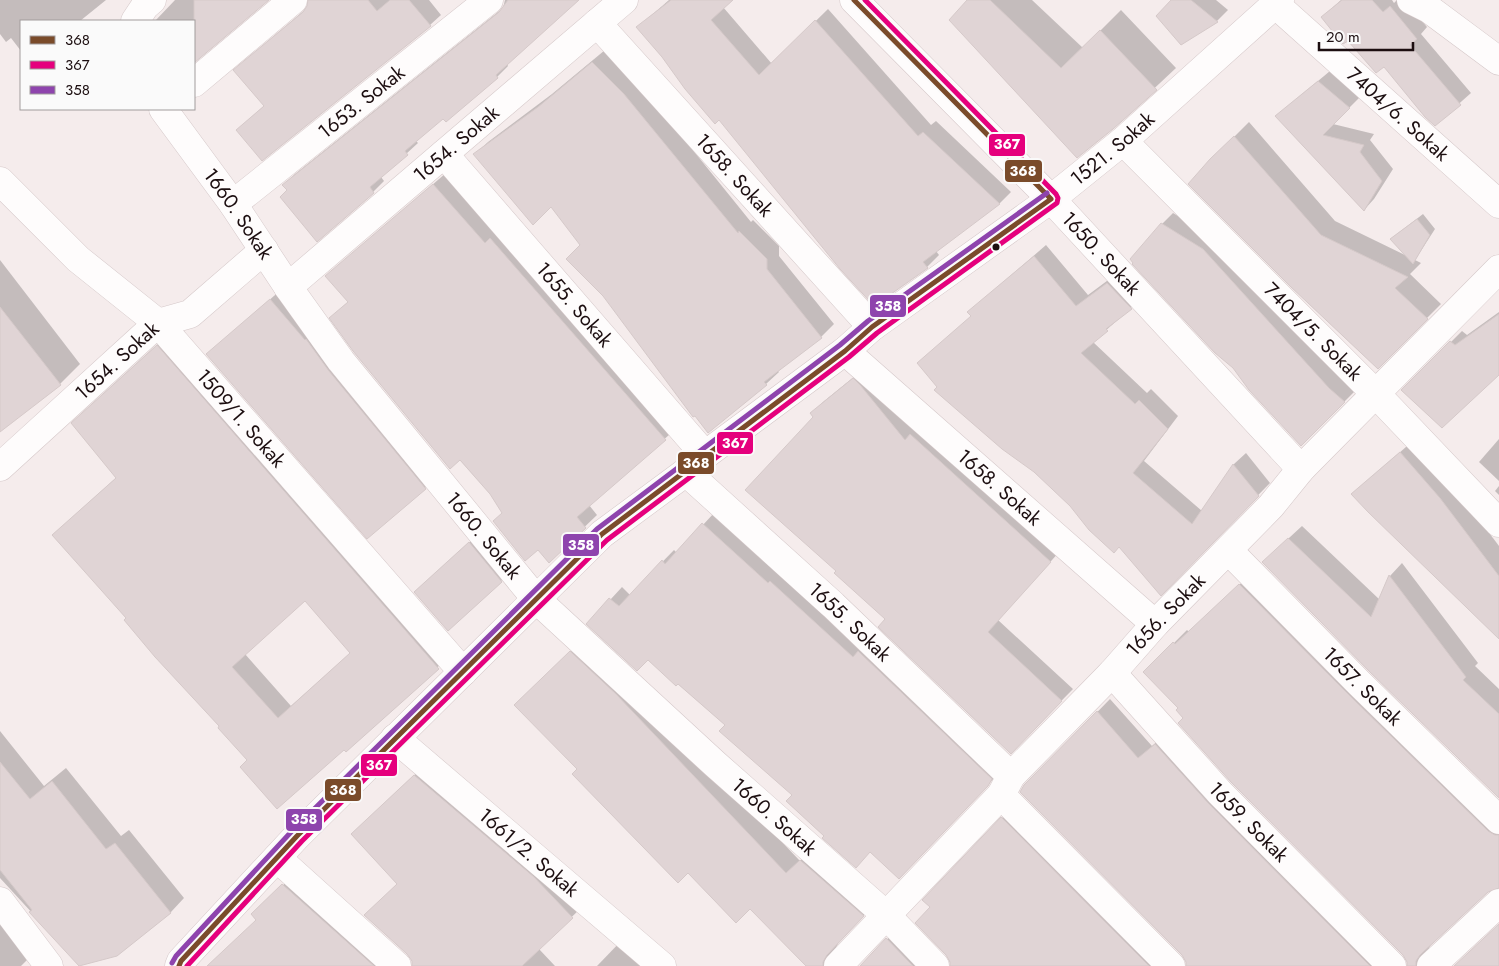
<svg xmlns="http://www.w3.org/2000/svg" width="1499" height="966" viewBox="0 0 1499 966" font-family="Jost,sans-serif">
  <rect width="100%" height="100%" fill="#f5ecec"/>
  <g fill="#0003" fill-rule="evenodd">
    <path d="M0 0H106L80 21H21V51L11 38 6 42 0 34Z"/>
    <path d="M175 0H267L194 61V21H155Z"/>
    <path d="M309 0H429L441 15 430 25 237 130 265 105 246 60 307 8Z"/>
    <path d="M505 0H578L507 64 508 66 497 77 446 120 443 117 416 141 418 143 381 177 384 181 373 192 288 190 284 185 295 174 503 8Z"/>
    <path d="M669 0H731L723 7 772 64 828 9 931 125 936 121 1011 192 1000 203 936 251 939 255 927 267 874 305 720 119 638 27Z"/>
    <path d="M969 0H1032L1083 48 1121 10 1176 68 1112 128Z"/>
    <path d="M1173 0H1216L1228 10 1217 21 1181 44Z"/>
    <path d="M1341 0H1392L1394 3 1397 0H1404L1427 27 1421 34 1471 93 1435 125 1384 65 1348 39 1322 17Z"/>
    <path d="M605 50 637 81 751 222 753 220 779 246V256L834 324 821 337 777 370 779 372 766 384 582 245 551 205 475 154 488 142 552 94Z"/>
    <path d="M1330 71 1360 97 1333 124 1374 134 1370 140 1393 169 1374 199 1364 210 1276 116Z"/>
    <path d="M1249 122 1335 221 1407 256 1391 239 1397 234 1423 214 1435 229 1415 260 1421 263 1410 274 1441 304 1378 367 1211 160Z"/>
    <path d="M446 173 677 428 589 505 597 515 549 561 503 513 491 494 331 318 349 301 327 276Z"/>
    <path d="M1173 213 1214 238 1339 377 1355 391 1301 445 1234 367 1162 224Z"/>
    <path d="M1046 245 1088 295 1119 272 1143 297 1093 342 1147 393 1151 389 1178 416 1144 461 1202 511 1234 464 1246 453 1270 483 1161 594 969 312Z"/>
    <path d="M0 260 80 364 60 384 0 431Z"/>
    <path d="M283 288 437 476 425 488 208 354Z"/>
    <path d="M1499 312V373L1403 390 1462 331 1467 335Z"/>
    <path d="M170 333 451 655 346 750 344 748 249 760 128 618 53 535 117 477 86 410ZM305 600 351 653 291 706 245 654Z"/>
    <path d="M865 368 1061 550 998 620 1073 689 1011 752 886 619 838 571 814 417 812 413 823 402Z"/>
    <path d="M1499 439V481L1479 462Z"/>
    <path d="M1414 440 1453 485 1499 546V637L1352 494Z"/>
    <path d="M1499 486V495L1495 491Z"/>
    <path d="M714 513 999 773 911 866 826 836 794 795 726 725 648 658 588 624 622 587 630 595 674 550 677 553Z"/>
    <path d="M1302 526 1380 600 1390 576 1402 563 1478 663 1475 666 1499 689V796L1277 549Z"/>
    <path d="M486 527 517 565 501 581 415 592Z"/>
    <path d="M1253 572 1499 816V887L1488 890 1432 942 1429 948 1428 956 1436 966H1408V961L1404 954 1185 718 1180 708 1145 672 1187 630 1189 632Z"/>
    <path d="M584 639 629 681 800 861 814 848 876 903 839 941 836 948 835 956 843 966H807L750 907 688 872 579 769 516 705Z"/>
    <path d="M1110 699 1152 746 1168 732 1397 966H1187V962L1183 954 1025 786Z"/>
    <path d="M0 731 44 786 66 768 121 836 129 830 184 898 171 912 116 955 80 965 0 878Z"/>
    <path d="M427 763 584 905 539 949 555 966H413L399 883 365 822Z"/>
    <path d="M1015 805 1176 966H951L932 907 1002 818Z"/>
    <path d="M296 873 400 966H208L258 919 265 902Z"/>
    <path d="M0 915 29 958 21 966H0Z"/>
    <path d="M900 926 940 966H861Z"/>
    <path d="M624 938 653 966H597Z"/>
  </g>
  <g fill="#e0d4d5" stroke="#d5c9c9" fill-rule="evenodd">
    <path d="M194 0H269L194 63Z"/>
    <path d="M308 0H368L377 11 390 0H409L431 26 262 161 236 130 264 106 233 70 303 12 307 6Z"/>
    <path d="M508 0H579L496 75 498 78 446 122 443 119 405 151 408 155 370 187 374 193 317 242 280 197 287 190 282 185 499 12Z"/>
    <path d="M671 0H733L711 20 759 75 815 20 918 136 923 132 1000 204 923 262 928 268 874 306 840 269 719 120 715 124 685 89 662 57 636 27Z"/>
    <path d="M967 0H990L1061 68 1100 30 1157 90 1113 129 1077 158 949 20Z"/>
    <path d="M1171 0H1191L1218 22 1181 45 1156 16Z"/>
    <path d="M1342 0H1372L1383 12 1390 6 1417 39 1410 45 1461 105 1435 126 1425 117 1384 67 1376 73 1348 41 1343 44 1341 42 1321 17Z"/>
    <path d="M592 62 624 94 738 233 739 231 767 259V269L822 338 764 382 767 385 708 433 695 416 693 417 603 296 566 259 580 245 551 207 533 225 473 154 538 107Z"/>
    <path d="M1318 81 1350 108 1323 135 1364 145 1360 152 1382 181 1364 211 1275 116Z"/>
    <path d="M1234 136 1321 235 1408 277 1395 288 1428 319 1378 369 1291 287 1188 184 1210 159Z"/>
    <path d="M433 184 485 243 490 238 666 440 577 517 586 528 549 563 538 550 525 561 493 521 502 513 490 494 460 460 450 469 353 351 329 318 348 302 325 276Z"/>
    <path d="M1417 219 1430 235 1413 264 1390 239Z"/>
    <path d="M1161 223 1203 249 1329 388 1345 402 1301 446 1249 390 1233 368 1215 353 1132 264 1133 263 1130 259Z"/>
    <path d="M1034 256 1076 306 1107 283 1132 309 1106 329 1108 331 1081 353 1135 404 1139 400 1168 429 1133 473 1192 524 1233 464 1259 496 1161 596 1119 547 1114 553 1089 530 1070 506 1034 472 1002 449 934 390 937 387 917 363 971 316 967 312Z"/>
    <path d="M270 299 305 340 306 339 329 371 426 489 367 539 206 354Z"/>
    <path d="M0 307 61 385 0 432Z"/>
    <path d="M1499 314V375L1442 428 1401 390 1450 341 1455 345Z"/>
    <path d="M157 345 439 669 346 752 344 750 277 809 240 767 247 760 218 728 219 726 155 657 124 620 126 618 52 535 116 478 71 423ZM305 601 350 653 278 718 232 667Z"/>
    <path d="M853 378 861 386 905 440 910 434 1051 562 988 632 1062 701 1011 754 878 627 885 619 834 573 836 571 745 490 813 417 810 413Z"/>
    <path d="M1400 452 1440 498 1499 576V639L1368 512 1351 494Z"/>
    <path d="M702 523 768 583 770 581 853 657 858 651 992 779 988 786 899 879 870 852 856 868 822 838 824 836 786 801 792 795 719 731 725 725 678 684 676 686 648 660 637 671 586 624 609 598 619 606 662 560 665 564Z"/>
    <path d="M1288 538 1371 617 1389 575 1466 677 1463 680 1499 714V798L1370 672 1262 562Z"/>
    <path d="M469 542 502 582 448 631 414 592Z"/>
    <path d="M1239 584 1348 694 1488 831 1495 835H1499V888L1488 892 1420 955 1416 961V966H1407V962L1403 955 1231 782 1178 723 1183 718 1176 710 1178 708 1143 672 1173 642 1175 644Z"/>
    <path d="M570 651 616 694 786 873 800 860 864 916 827 955 823 962V966H806L750 909 736 923 688 873 678 883 572 774 577 769 514 705Z"/>
    <path d="M1097 711 1138 758 1155 744 1209 804 1370 966H1186V962L1182 955 1020 792 1024 785Z"/>
    <path d="M0 762 30 799 52 781 106 849 115 843 171 913 117 956 79 966 29 912 32 910 0 870Z"/>
    <path d="M414 775 534 877 573 918 522 966H412V961L407 954 364 915 397 884 351 834Z"/>
    <path d="M1001 817 1149 966H950V962L946 955 915 923 930 907 922 900Z"/>
    <path d="M282 884 374 966H207L256 920 251 914Z"/>
    <path d="M1499 924V966H1454Z"/>
    <path d="M886 938 913 966H860Z"/>
  </g>
  <g fill="none" stroke-linecap="round" stroke-linejoin="round">
    <g stroke="#d5c8c9" stroke-width="29">
      <g id="street">
        <path id="s1" d="M854 0 1051 199 1301 469"/>
        <path d="M1411 0 1429 9 1499 61"/>
        <path id="s2" d="M1275 4 1499 204"/>
        <path d="M135 21 145 6 152 0"/>
        <path id="s3" d="M597 23 872 327"/>
        <path d="M194 83 293 0"/>
        <path id="s4" d="M163 109 233 204 288 287 341 361 536 599 715 764 886 915 935 966"/>
        <path id="s5" d="M1123 141 1376 394 1499 523"/>
        <path id="s6" d="M444 154 705 455"/>
        <path id="s7" d="M0 181 78 259 158 323 463 672"/>
        <path id="s8" d="M233 204 489 0"/>
        <path id="s9" d="M288 287 624 0"/>
        <path id="s10" d="M845 351 1155 624"/>
        <path id="s11" d="M0 467 158 323 190 314 264 250"/>
        <path id="s12" d="M686 472 833 605 1011 776"/>
        <path id="s13" d="M1229 551 1359 683 1499 820"/>
        <path id="s14" d="M1112 673 1220 793 1392 966"/>
        <path id="s15" d="M395 738 662 966"/>
        <path d="M1001 795 1171 966"/>
        <path d="M277 858 397 966"/>
        <path d="M0 901 49 966"/>
        <path id="s16" d="M179 966 181 961 297 836 602 534 686 472 705 455 845 351 872 327 1051 199 1123 141 1280 0"/>
        <path id="s17" d="M838 966 1001 795 1011 776 1112 673 1155 624 1271 506 1301 469 1499 269"/>
        <path d="M1431 966 1499 903"/>
      </g>
    </g>
    <use href="#street" stroke="#fefcfc" stroke-width="28"/>
    <g stroke="#fafafa" stroke-width="9">
      <path id="bus-1" d="M179 966 181 961 297 836 602 534 845 351 872 327 1051 199 854 0"/>
    </g>
    <g stroke="#fafafa" stroke-width="9">
      <path id="bus-2" d="M187 966 302 841 607 540 849 357 877 333 1057 203 1058 198 1056 194 865 0"/>
    </g>
    <g stroke="#fafafa" stroke-width="9">
      <path id="bus-3" d="M172 963 176 956 292 831 597 529 840 345 868 321 1047 193"/>
    </g>
    <use href="#bus-1" stroke="#7a4b2a" stroke-width="5"/>
    <use href="#bus-2" stroke="#e5007d" stroke-width="5"/>
    <use href="#bus-3" stroke="#8e44ad" stroke-width="5"/>
  </g>
  <circle fill="#1c0e10" stroke="#fafafa" stroke-width="2" cx="996" cy="247" r="4.5"/>
  <g text-anchor="middle" stroke-width="4.5" stroke-linejoin="round" paint-order="stroke">
    <g font-size="20" fill="#1c0e10" stroke="#fafafa">
      <text dy="7" stroke="none"><textPath href="#s8" startOffset="164">1653. Sokak</textPath></text>
      <text dy="7" stroke="none"><textPath href="#s2" startOffset="165">7404/6. Sokak</textPath></text>
      <text dy="7" stroke="none"><textPath href="#s9" startOffset="221">1654. Sokak</textPath></text>
      <text dy="7" stroke="none"><textPath href="#s16" startOffset="1245">1521. Sokak</textPath></text>
      <text dy="7" stroke="none"><textPath href="#s3" startOffset="205">1658. Sokak</textPath></text>
      <text dy="7" stroke="none"><textPath href="#s4" startOffset="129">1660. Sokak</textPath></text>
      <text dy="7" stroke="none"><textPath href="#s1" startOffset="354">1650. Sokak</textPath></text>
      <text dy="7" stroke="none"><textPath href="#s6" startOffset="199">1655. Sokak</textPath></text>
      <text dy="7" stroke="none"><textPath href="#s5" startOffset="269">7404/5. Sokak</textPath></text>
      <text dy="7" stroke="none"><textPath href="#s11" startOffset="158">1654. Sokak</textPath></text>
      <text dy="7" stroke="none"><textPath href="#s7" startOffset="339">1509/1. Sokak</textPath></text>
      <text dy="7" stroke="none"><textPath href="#s10" startOffset="206">1658. Sokak</textPath></text>
      <text dy="7" stroke="none"><textPath href="#s4" startOffset="534">1660. Sokak</textPath></text>
      <text dy="7" stroke="none"><textPath href="#s17" startOffset="481">1656. Sokak</textPath></text>
      <text dy="7" stroke="none"><textPath href="#s12" startOffset="222">1655. Sokak</textPath></text>
      <text dy="7" stroke="none"><textPath href="#s13" startOffset="190">1657. Sokak</textPath></text>
      <text dy="7" stroke="none"><textPath href="#s4" startOffset="939">1660. Sokak</textPath></text>
      <text dy="7" stroke="none"><textPath href="#s14" startOffset="202">1659. Sokak</textPath></text>
      <text dy="7" stroke="none"><textPath href="#s15" startOffset="176">1661/2. Sokak</textPath></text>
    </g>
  </g>
  <g stroke="#fafafa" stroke-width="2">
    <rect x="988" y="133" width="38" height="24" rx="5" fill="#e5007d"/>
    <rect x="1004" y="159" width="39" height="24" rx="5" fill="#7a4b2a"/>
    <rect x="869" y="294" width="38" height="24" rx="5" fill="#8e44ad"/>
    <rect x="716" y="431" width="38" height="24" rx="5" fill="#e5007d"/>
    <rect x="677" y="451" width="38" height="24" rx="5" fill="#7a4b2a"/>
    <rect x="562" y="533" width="38" height="24" rx="5" fill="#8e44ad"/>
    <rect x="360" y="753" width="38" height="24" rx="5" fill="#e5007d"/>
    <rect x="324" y="778" width="38" height="24" rx="5" fill="#7a4b2a"/>
    <rect x="285" y="808" width="38" height="24" rx="5" fill="#8e44ad"/>
  </g>
  <g font-size="14" text-anchor="middle" font-weight="bold" fill="#fff">
    <text x="1007" y="149">367</text>
    <text x="1023" y="176">368</text>
    <text x="888" y="311">358</text>
    <text x="735" y="448">367</text>
    <text x="696" y="468">368</text>
    <text x="581" y="550">358</text>
    <text x="379" y="770">367</text>
    <text x="343" y="795">368</text>
    <text x="304" y="824">358</text>
  </g>
  <rect x="20" y="20" width="175" height="90" fill="#fafafa" stroke="#a19c9c"/>
  <rect x="30" y="36" width="25" height="8" fill="#7a4b2a" stroke="#a19c9c"/>
  <text x="65" y="45" font-size="15" fill="#1c0e10">368</text>
  <rect x="30" y="61" width="25" height="8" fill="#e5007d" stroke="#a19c9c"/>
  <text x="65" y="70" font-size="15" fill="#1c0e10">367</text>
  <rect x="30" y="86" width="25" height="8" fill="#8e44ad" stroke="#a19c9c"/>
  <text x="65" y="95" font-size="15" fill="#1c0e10">358</text>
  <path d="M1319 42v8h94v-8" fill="none" stroke="#1c0e10" stroke-width="2.5"/>
  <text x="1326" y="42" font-size="15" fill="#1c0e10" stroke="#fafafa" stroke-width="4" paint-order="stroke">20 m</text>
</svg>
